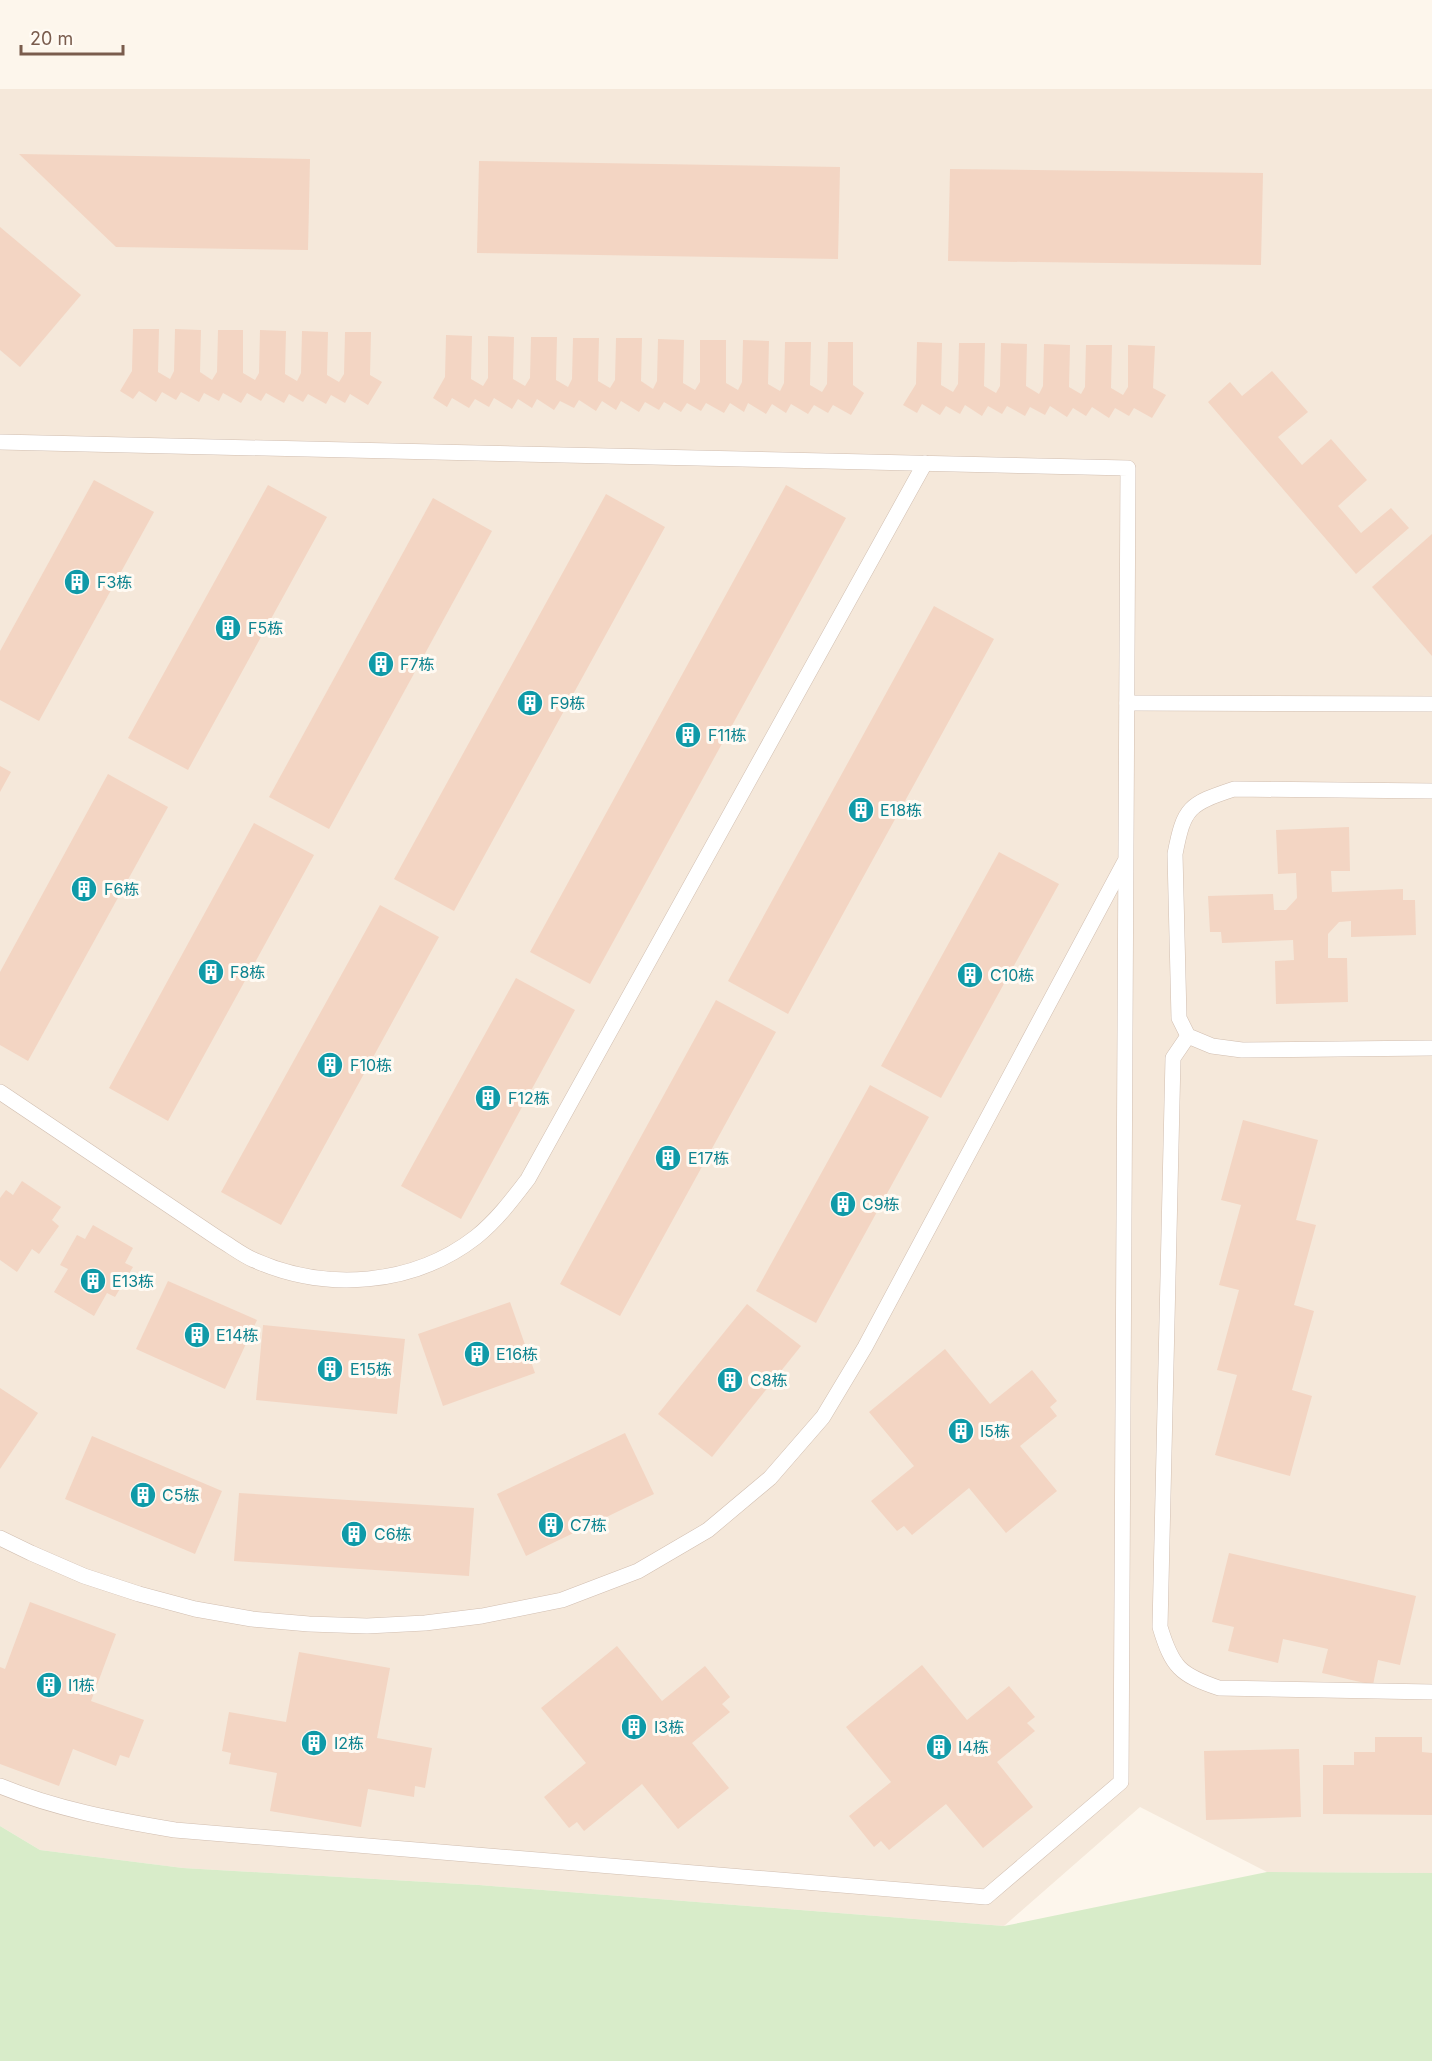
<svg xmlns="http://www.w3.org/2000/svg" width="1432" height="2061" viewBox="0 0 1432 2061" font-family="Inter,'Noto Sans SC',sans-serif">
  <rect width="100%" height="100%" fill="#fdf6ec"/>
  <path fill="#f5e8da" d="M0 89H1432V1873L1267 1872 1140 1807 1004 1926 479 1885 183 1868 40 1850 0 1826Z"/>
  <path fill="#d8ecc9" d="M0 1826 40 1850 183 1868 479 1885 1004 1926 1267 1872 1432 1873V2061H0Z"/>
  <g fill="#f3d5c3">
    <path d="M19 154 310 159 308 250 116 247Z"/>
    <path d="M479 161 840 167 838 259 477 253Z"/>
    <path d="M950 169 1263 173 1261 265 948 261Z"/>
    <path d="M0 227 81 295 20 367 0 350Z"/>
    <path d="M133 329H159L158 372 170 379 174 371 175 329 201 330 200 372 212 380 217 372 218 330H243V373L255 380 259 373 260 330 286 331 285 374 297 381 301 373 302 331 328 332 327 375 339 382 344 374 345 332H371L370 375 382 382 368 405 350 394 345 403 331 395 326 404 308 394 303 402 289 394 284 403 266 393 261 401 247 393 241 403 223 393 219 401 204 393 199 402 181 392 176 400 162 392 156 402 139 391 133 399 120 391 132 371Z"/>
    <path d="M446 335 472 336 471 379 483 386 488 378V336L514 337 513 379 525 386 530 378 531 337H557L556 380 568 387 572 379 573 338H599L598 381 610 388 615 380 616 338H642L641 381 653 389 657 381 658 339 684 340 683 383 695 390 700 382V340H726V383L738 390 742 382 743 340 769 341 768 384 780 391 784 383 785 342H811L810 385 822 392 827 384 828 342H853V385L864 393 851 415 833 405 828 413 814 405 808 414 791 404 786 413 772 404 766 414 748 403 744 412 730 403 724 413 706 403 701 411 687 403 681 412 664 402 659 410 645 402 639 412 621 401 616 410 602 401 596 411 579 400 574 408 560 401 554 410 537 399 532 408 518 399 512 409 494 398 489 407 475 399 469 408 452 398 447 407 433 398 445 377Z"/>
    <path d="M917 342 942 343 941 385 953 392 958 384 959 343H985L984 386 996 393 1000 386 1001 343 1027 344 1026 386 1039 394 1043 386 1044 344 1070 345 1069 387 1081 394 1085 387 1086 345H1112L1111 388 1123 395 1128 387V345L1155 346 1153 388 1166 395 1152 418 1134 408 1129 416 1115 408 1109 418 1092 407 1086 416 1073 408 1067 417 1050 406 1045 415 1030 407 1025 416 1007 406 1002 414 988 406 982 416 965 405 960 414 946 406 940 415 922 404 917 413 903 405 916 384Z"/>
    <path d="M1272 371 1308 412 1278 437 1302 465 1331 439 1367 480 1338 506 1361 533 1391 508 1409 528 1356 574 1208 402 1230 382 1242 396Z"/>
    <path d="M94 480 154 512 39 721 0 700V651Z"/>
    <path d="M268 485 327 517 188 770 128 738Z"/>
    <path d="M786 485 846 518 590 984 530 952Z"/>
    <path d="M606 494 665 527 454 911 394 879Z"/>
    <path d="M433 498 492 531 329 829 269 797Z"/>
    <path d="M1432 534V656L1372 587Z"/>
    <path d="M934 606 994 639 788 1014 728 981Z"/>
    <path d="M0 766 11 772 0 792Z"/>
    <path d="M108 774 168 807 28 1061 0 1045V972Z"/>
    <path d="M254 823 314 855 168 1121 109 1088Z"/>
    <path d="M1349 827 1350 871H1331L1332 892 1403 889V900H1415L1416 935 1351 937V921L1339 922 1328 934V958H1347L1348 1002 1276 1004 1275 961 1294 960 1293 940 1222 943 1221 932H1210L1208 896 1273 894 1274 910H1286L1297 898 1296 873 1278 874 1276 830Z"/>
    <path d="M999 852 1059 884 941 1098 881 1066Z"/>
    <path d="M380 905 439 937 281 1225 221 1192Z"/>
    <path d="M516 978 575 1010 461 1219 401 1186Z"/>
    <path d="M716 1000 776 1032 620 1316 560 1284Z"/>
    <path d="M870 1085 929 1117 816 1323 756 1291Z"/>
    <path d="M1243 1120 1318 1140 1296 1220 1316 1225 1294 1305 1314 1311 1292 1390 1312 1396 1290 1476 1215 1455 1237 1375 1217 1370 1239 1290 1219 1285 1241 1205 1221 1200Z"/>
    <path d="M22 1181 61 1207 52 1220 59 1226 39 1254 32 1249 17 1272 0 1260V1198L6 1190 13 1195Z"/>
    <path d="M93 1225 133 1248 125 1263 133 1267 115 1297 107 1293 94 1316 54 1292 68 1269 60 1265 77 1235 85 1239Z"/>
    <path d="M168 1281 257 1320 225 1389 136 1349Z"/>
    <path d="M510 1302 535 1373 443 1406 418 1334Z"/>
    <path d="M747 1304 801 1346 712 1457 658 1414Z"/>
    <path d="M263 1325 405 1339 397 1414 256 1400Z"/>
    <path d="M945 1349 990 1404 1032 1370 1057 1401 1050 1407 1057 1416 1020 1446 1057 1491 1006 1533 969 1488 912 1535 904 1526 897 1531 871 1501 914 1466 869 1412Z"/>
    <path d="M0 1388 38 1413 0 1469Z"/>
    <path d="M625 1433 654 1494 526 1556 497 1494Z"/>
    <path d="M92 1436 222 1491 195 1554 65 1499Z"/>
    <path d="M239 1493 474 1508 469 1576 234 1561Z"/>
    <path d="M1229 1553 1416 1596 1400 1665 1378 1660 1373 1685 1322 1673 1328 1649 1283 1639 1278 1663 1228 1651 1234 1627 1212 1622Z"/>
    <path d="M30 1602 116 1634 91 1701 144 1720 129 1758 120 1755 116 1766 73 1749 59 1786 0 1764V1667L5 1669Z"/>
    <path d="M617 1646 662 1701 705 1666 730 1697 722 1704 730 1712 692 1743 729 1788 678 1829 642 1784 584 1831 577 1822 569 1828 544 1797 586 1763 541 1708Z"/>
    <path d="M299 1652 390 1668 377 1738 432 1748 425 1788 415 1786 414 1797 368 1789 361 1827 270 1811 277 1773 229 1764 231 1753 222 1751 229 1712 286 1722Z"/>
    <path d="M922 1665 967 1720 1009 1686 1035 1717 1027 1723 1035 1731 997 1762 1033 1807 983 1848 946 1804 889 1850 881 1841 874 1847 849 1816 891 1782 846 1727Z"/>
    <path d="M1375 1737H1422V1752L1432 1753V1815L1323 1814V1765H1354V1752H1375Z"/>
    <path d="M1299 1749 1301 1817 1206 1820 1204 1751Z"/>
  </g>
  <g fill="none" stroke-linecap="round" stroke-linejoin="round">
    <g stroke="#d1beb0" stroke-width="16">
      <g id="lane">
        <path d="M0 442 1128 468 1121 1782 986 1897 175 1830C115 1820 56 1809 0 1786"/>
        <path d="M1127 703 1432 704"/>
        <path d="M1432 791 1234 789C1189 804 1184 807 1175 854L1179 1018 1188 1036 1212 1046 1242 1050 1432 1048"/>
        <path d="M1188 1036 1173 1058 1160 1627C1172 1667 1180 1675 1219 1688L1432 1692"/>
        <path d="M0 1092 219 1239C231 1246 242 1255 254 1260 326 1292 413 1286 476 1237 497 1220 512 1200 528 1179L925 463"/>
        <path d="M0 1538 31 1553 84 1576 139 1594 195 1609 252 1619 309 1624 367 1626 425 1623 482 1616 562 1600 638 1571 708 1530 770 1478 823 1417 865 1347 1124 863"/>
      </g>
    </g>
    <use href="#lane" stroke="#fff" stroke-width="15"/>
  </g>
  <defs>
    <g id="building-disc" transform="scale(1.35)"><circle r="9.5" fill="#0f9aa8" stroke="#fffaf3"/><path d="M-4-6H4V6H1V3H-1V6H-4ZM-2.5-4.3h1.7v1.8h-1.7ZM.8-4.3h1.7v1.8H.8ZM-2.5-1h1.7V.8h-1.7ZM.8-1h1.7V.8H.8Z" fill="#fff"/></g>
  </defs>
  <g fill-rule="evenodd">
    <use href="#building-disc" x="77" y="582"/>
    <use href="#building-disc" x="228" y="628"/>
    <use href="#building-disc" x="381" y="664"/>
    <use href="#building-disc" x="530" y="703"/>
    <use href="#building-disc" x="688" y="735"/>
    <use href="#building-disc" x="861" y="810"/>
    <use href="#building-disc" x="84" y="889"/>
    <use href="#building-disc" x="211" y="972"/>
    <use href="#building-disc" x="970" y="975"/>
    <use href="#building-disc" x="330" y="1065"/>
    <use href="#building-disc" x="488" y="1098"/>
    <use href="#building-disc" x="668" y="1158"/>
    <use href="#building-disc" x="843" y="1204"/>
    <use href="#building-disc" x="93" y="1281"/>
    <use href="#building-disc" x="197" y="1335"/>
    <use href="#building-disc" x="477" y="1354"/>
    <use href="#building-disc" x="330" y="1369"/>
    <use href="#building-disc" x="730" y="1380"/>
    <use href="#building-disc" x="961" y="1431"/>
    <use href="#building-disc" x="143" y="1495"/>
    <use href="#building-disc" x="551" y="1525"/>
    <use href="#building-disc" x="354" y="1534"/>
    <use href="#building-disc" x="49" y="1685"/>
    <use href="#building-disc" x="634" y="1727"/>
    <use href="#building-disc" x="314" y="1743"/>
    <use href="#building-disc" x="939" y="1747"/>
  </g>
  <g text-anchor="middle" stroke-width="6" stroke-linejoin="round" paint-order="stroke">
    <g font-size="16" fill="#0d838f" stroke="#fffaf3" text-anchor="start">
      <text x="97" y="588">F3栋</text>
      <text x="248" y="634">F5栋</text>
      <text x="400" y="670">F7栋</text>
      <text x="550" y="709">F9栋</text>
      <text x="708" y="741">F11栋</text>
      <text x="880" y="816">E18栋</text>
      <text x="104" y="895">F6栋</text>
      <text x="230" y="978">F8栋</text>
      <text x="990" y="981">C10栋</text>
      <text x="350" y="1071">F10栋</text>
      <text x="508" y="1104">F12栋</text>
      <text x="688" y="1164">E17栋</text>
      <text x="862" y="1210">C9栋</text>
      <text x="112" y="1287">E13栋</text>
      <text x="216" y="1341">E14栋</text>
      <text x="496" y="1360">E16栋</text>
      <text x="350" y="1375">E15栋</text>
      <text x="750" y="1386">C8栋</text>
      <text x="980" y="1437">I5栋</text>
      <text x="162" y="1501">C5栋</text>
      <text x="570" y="1531">C7栋</text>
      <text x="374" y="1540">C6栋</text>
      <text x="68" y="1691">I1栋</text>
      <text x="654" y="1733">I3栋</text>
      <text x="334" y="1749">I2栋</text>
      <text x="958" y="1753">I4栋</text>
    </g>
  </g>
  <path d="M21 45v9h102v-9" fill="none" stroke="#7a5c4d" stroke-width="3"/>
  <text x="30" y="45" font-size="18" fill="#7a5c4d" stroke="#fffaf3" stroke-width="4.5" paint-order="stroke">20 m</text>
</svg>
